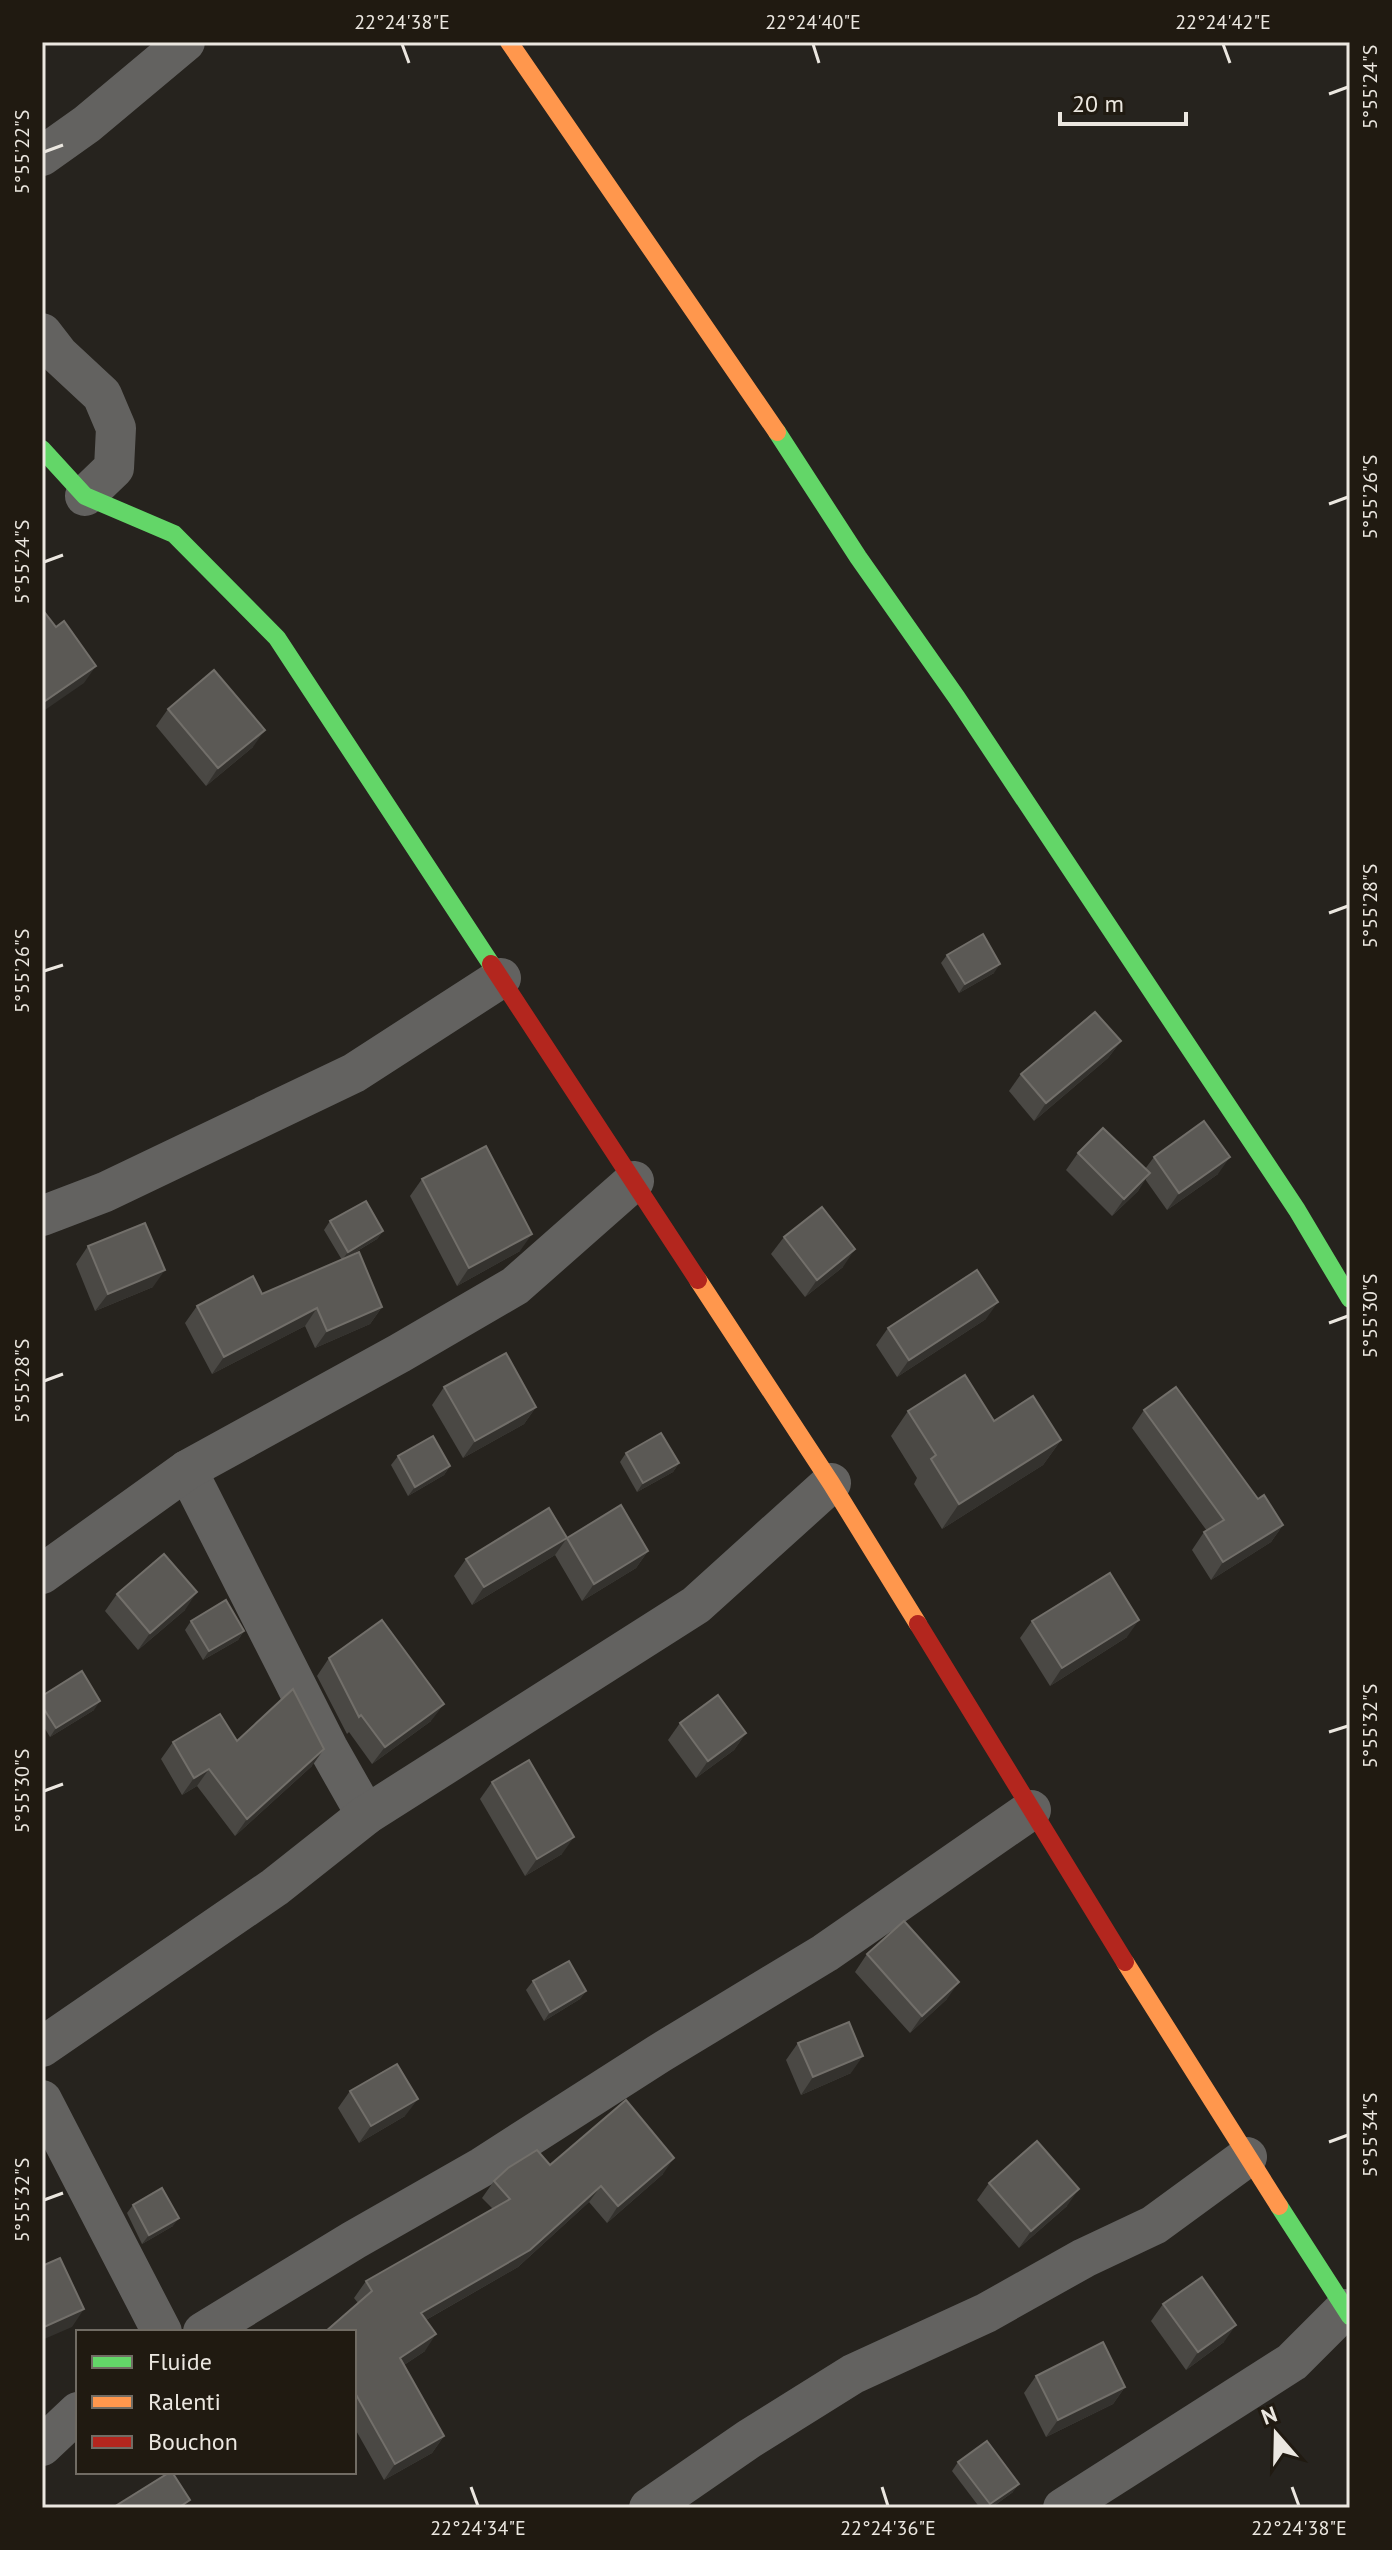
<svg xmlns="http://www.w3.org/2000/svg" width="1392" height="2550" viewBox="0 0 1392 2550" font-family="'PT Sans',sans-serif">
  <rect width="100%" height="100%" fill="#26231e"/>
  <g fill="none" stroke-linecap="round" stroke-linejoin="round">
    <g stroke="#636260" stroke-width="40">
      <path d="M42 156 87 124 185 42"/>
      <path d="M42 333 59 355 102 395 116 428 114 468 85 496"/>
      <path d="M42 1216 105 1192 354 1073 501 978"/>
      <path d="M187 1470 328 1748 366 1815"/>
      <path d="M42 1574 187 1470 400 1353 515 1286 634 1181"/>
      <path d="M42 2047 275 1887 366 1815 696 1605 831 1483"/>
      <path d="M42 2100 162 2332"/>
      <path d="M203 2332 354 2240 482 2167 660 2053 825 1953 1031 1810"/>
      <path d="M42 2446 78 2412"/>
      <path d="M649 2508 749 2439 853 2374 986 2313 1084 2258 1154 2225 1247 2157"/>
      <path d="M1063 2508 1292 2362 1345 2309"/>
    </g>
    <g stroke="#63d668" stroke-width="18">
      <path d="M777 432 858 557 957 698 1297 1210 1350 1299"/>
      <path d="M42 449 85 496 174 534 277 638 491 964"/>
      <path d="M1279 2206 1350 2316"/>
    </g>
    <g stroke="#ff974d" stroke-width="18">
      <path d="M509 42 777 432"/>
      <path d="M698 1280 831 1483 918 1624"/>
      <path d="M1125 1962 1279 2206"/>
    </g>
    <g stroke="#b3261e" stroke-width="18">
      <path d="M491 964 698 1280"/>
      <path d="M918 1624 1125 1962"/>
    </g>
  </g>
  <g fill="#4a4844">
    <path d="M168 709 253 747 206 786 156 726Z"/>
    <path d="M947 955 994 973 959 993 941 963Z"/>
    <path d="M1121 1041 1108 1058 1034 1121 1009 1091 1021 1074Z"/>
    <path d="M1078 1153 1145 1169 1154 1157 1218 1174 1167 1210 1145 1179 1138 1191 1112 1216 1066 1170Z"/>
    <path d="M422 1179 520 1251 457 1286 410 1196Z"/>
    <path d="M330 1221 383 1231 377 1239 346 1258 382 1307 370 1324 315 1348 305 1326 212 1374 185 1323 197 1306 262 1294 342 1260 324 1230Z"/>
    <path d="M784 1237 843 1267 805 1297 771 1254Z"/>
    <path d="M88 1246 153 1287 95 1311 76 1264Z"/>
    <path d="M986 1319 897 1377 876 1345 888 1328Z"/>
    <path d="M444 1387 536 1407 524 1424 463 1458 432 1405Z"/>
    <path d="M1144 1410 1283 1525 1271 1542 1211 1580 1192 1550 1204 1532 1207 1531 1132 1428Z"/>
    <path d="M908 1411 994 1421 1061 1440 1043 1465 942 1529 914 1484 917 1478 891 1436Z"/>
    <path d="M626 1453 679 1463 673 1472 637 1492 620 1462Z"/>
    <path d="M398 1456 450 1466 444 1475 408 1496 391 1465Z"/>
    <path d="M567 1538 648 1551 636 1568 582 1601 555 1555 472 1605 454 1576 466 1559Z"/>
    <path d="M117 1594 185 1610 138 1650 105 1611Z"/>
    <path d="M191 1621 244 1631 238 1640 203 1660 185 1630Z"/>
    <path d="M1032 1621 1127 1637 1050 1686 1020 1638Z"/>
    <path d="M329 1658 431 1721 372 1764 349 1732 347 1734 317 1676Z"/>
    <path d="M42 1696 94 1710 50 1737 42 1724Z"/>
    <path d="M680 1723 746 1733 734 1750 696 1778 668 1740Z"/>
    <path d="M237 1741 312 1766 235 1836 197 1786 182 1795 161 1759 173 1742Z"/>
    <path d="M492 1782 562 1854 525 1876 480 1799Z"/>
    <path d="M867 1954 947 1999 910 2033 855 1972Z"/>
    <path d="M533 1981 586 1991 580 1999 544 2021 526 1990Z"/>
    <path d="M798 2043 851 2073 801 2095 786 2060Z"/>
    <path d="M350 2091 405 2116 359 2143 338 2108Z"/>
    <path d="M550 2165 663 2174 607 2223 589 2202 518 2267 426 2320 425 2351 404 2365 444 2436 432 2453 384 2480 354 2427V2332L358 2303 354 2298 366 2281 493 2209 482 2198 494 2181Z"/>
    <path d="M989 2183 1067 2206 1019 2248 977 2200Z"/>
    <path d="M133 2205 173 2226 142 2244 127 2213Z"/>
    <path d="M1163 2304 1224 2342 1186 2370 1151 2321Z"/>
    <path d="M1036 2376 1125 2387 1113 2404 1046 2437 1024 2393Z"/>
    <path d="M958 2462 1013 2492 991 2508H980L952 2471Z"/>
  </g>
  <g fill="#34322e">
    <path d="M96 666 84 683 42 712V703Z"/>
    <path d="M265 730 253 747 206 786 218 768Z"/>
    <path d="M1000 964 994 973 959 993 965 984Z"/>
    <path d="M1121 1041 1108 1058 1034 1121 1046 1103Z"/>
    <path d="M1230 1157 1218 1174 1167 1210 1179 1193Z"/>
    <path d="M1150 1173 1138 1191 1112 1216 1124 1199Z"/>
    <path d="M383 1231 377 1239 342 1260 348 1252Z"/>
    <path d="M532 1234 520 1251 457 1286 469 1268Z"/>
    <path d="M855 1249 843 1267 805 1297 817 1280Z"/>
    <path d="M165 1270 153 1287 95 1311 108 1294Z"/>
    <path d="M998 1302 986 1319 897 1377 909 1360Z"/>
    <path d="M382 1307 370 1324 315 1348 327 1331Z"/>
    <path d="M317 1308 305 1326 212 1374 224 1357Z"/>
    <path d="M536 1407 524 1424 463 1458 475 1441Z"/>
    <path d="M1061 1440 1043 1465 942 1529 959 1504Z"/>
    <path d="M679 1463 673 1472 637 1492 643 1483Z"/>
    <path d="M450 1466 444 1475 408 1496 415 1487Z"/>
    <path d="M1283 1525 1271 1542 1211 1580 1223 1562Z"/>
    <path d="M567 1538 555 1555 472 1605 484 1587Z"/>
    <path d="M648 1551 636 1568 582 1601 594 1584Z"/>
    <path d="M197 1592 185 1610 138 1650 150 1633Z"/>
    <path d="M1139 1620 1127 1637 1050 1686 1062 1668Z"/>
    <path d="M244 1631 238 1640 203 1660 209 1651Z"/>
    <path d="M100 1701 94 1710 50 1737 56 1728Z"/>
    <path d="M444 1704 431 1721 372 1764 385 1747Z"/>
    <path d="M746 1733 734 1750 696 1778 708 1761Z"/>
    <path d="M324 1749 312 1766 235 1836 247 1819Z"/>
    <path d="M209 1769 197 1786 182 1795 194 1778Z"/>
    <path d="M574 1837 562 1854 525 1876 537 1859Z"/>
    <path d="M959 1982 947 1999 910 2033 922 2016Z"/>
    <path d="M586 1991 580 1999 544 2021 550 2012Z"/>
    <path d="M863 2056 851 2073 801 2095 813 2077Z"/>
    <path d="M418 2099 405 2116 359 2143 371 2126Z"/>
    <path d="M674 2158 663 2174 607 2223 618 2206Z"/>
    <path d="M601 2186 589 2202 518 2267 410 2329 421 2313Z"/>
    <path d="M1079 2189 1067 2206 1019 2248 1031 2231Z"/>
    <path d="M179 2218 173 2226 142 2244 149 2235Z"/>
    <path d="M84 2309 72 2327 42 2340V2328Z"/>
    <path d="M1236 2325 1224 2342 1186 2370 1198 2352Z"/>
    <path d="M436 2334 425 2351 389 2375 400 2358Z"/>
    <path d="M1125 2387 1113 2404 1046 2437 1058 2420Z"/>
    <path d="M444 2436 432 2453 384 2480 395 2464Z"/>
    <path d="M1019 2484 1013 2492 991 2508H987L990 2504Z"/>
  </g>
  <g fill="#5b5955" stroke="#726f6a" stroke-width="2">
    <path d="M42 609 56 627 64 621 96 666 42 703Z"/>
    <path d="M214 670 265 730 218 768 168 709Z"/>
    <path d="M983 934 1000 964 965 984 947 955Z"/>
    <path d="M1095 1012 1121 1041 1046 1103 1021 1074Z"/>
    <path d="M1204 1121 1230 1157 1179 1193 1154 1157Z"/>
    <path d="M1103 1128 1150 1173 1124 1199 1078 1153Z"/>
    <path d="M486 1146 532 1234 469 1268 422 1179Z"/>
    <path d="M366 1201 383 1231 348 1252 330 1221Z"/>
    <path d="M822 1207 855 1249 817 1280 784 1237Z"/>
    <path d="M145 1223 165 1270 108 1294 88 1246Z"/>
    <path d="M359 1252 382 1307 327 1331 317 1308 224 1357 197 1306 253 1276 262 1294Z"/>
    <path d="M977 1270 998 1302 909 1360 888 1328Z"/>
    <path d="M506 1353 536 1407 475 1441 444 1387Z"/>
    <path d="M965 1375 994 1421 1033 1396 1061 1440 959 1504 931 1459 936 1455 908 1411Z"/>
    <path d="M1176 1387 1258 1499 1264 1495 1283 1525 1223 1562 1204 1532 1224 1520 1144 1410Z"/>
    <path d="M661 1433 679 1463 643 1483 626 1453Z"/>
    <path d="M433 1436 450 1466 415 1487 398 1456Z"/>
    <path d="M621 1505 648 1551 594 1584 567 1538Z"/>
    <path d="M549 1508 567 1538 484 1587 466 1559Z"/>
    <path d="M164 1554 197 1592 150 1633 117 1594Z"/>
    <path d="M1110 1573 1139 1620 1062 1668 1032 1621Z"/>
    <path d="M226 1600 244 1631 209 1651 191 1621Z"/>
    <path d="M382 1620 444 1704 385 1747 361 1715 359 1717 329 1658Z"/>
    <path d="M82 1671 100 1701 56 1728 42 1706V1696Z"/>
    <path d="M293 1689 324 1749 247 1819 209 1769 194 1778 173 1742 220 1714 237 1741Z"/>
    <path d="M718 1695 746 1733 708 1761 680 1723Z"/>
    <path d="M529 1760 574 1837 537 1859 492 1782Z"/>
    <path d="M904 1921 959 1982 922 2016 867 1954Z"/>
    <path d="M569 1961 586 1991 550 2012 533 1981Z"/>
    <path d="M849 2022 863 2056 813 2077 798 2043Z"/>
    <path d="M397 2064 418 2099 371 2126 350 2091Z"/>
    <path d="M626 2100 674 2158 618 2206 601 2186 530 2250 421 2313 436 2334 400 2358 444 2436 395 2464 354 2391V2332H325L372 2291 366 2281 510 2199 494 2181 508 2168 537 2150 550 2165Z"/>
    <path d="M1037 2141 1079 2189 1031 2231 989 2183Z"/>
    <path d="M162 2188 179 2218 149 2235 133 2205Z"/>
    <path d="M60 2258 84 2309 42 2328V2266Z"/>
    <path d="M1202 2277 1236 2325 1198 2352 1163 2304Z"/>
    <path d="M1103 2342 1125 2387 1058 2420 1036 2376Z"/>
    <path d="M987 2441 1019 2484 990 2504 958 2462Z"/>
    <path d="M170 2472H172L190 2500 178 2508H115L114 2507Z"/>
  </g>
  <path fill="none" stroke="#ebe7e0" stroke-width="3" d="M402 44 409 63M813 44 819 63M1223 44 1230 63M1329 94 1348 87M44 152 63 145M1329 504 1348 497M44 562 63 555M1329 913 1348 906M44 971 63 965M1329 1323 1348 1316M44 1381 63 1374M1329 1732 1348 1726M44 1791 63 1784M1329 2142 1348 2135M44 2200 63 2193M471 2487 478 2506M882 2487 888 2506M1292 2487 1299 2506"/>
  <rect width="1392" height="2550" fill="none" stroke="#201a11" stroke-width="88"/>
  <rect x="76" y="2330" width="280" height="144" fill="#201a11" stroke="#716c64" stroke-width="2"/>
  <rect x="92" y="2356" width="40" height="12" fill="#63d668" stroke="#716c64" stroke-width="2"/>
  <text x="148" y="2370" font-size="24" fill="#ebe7e0">Fluide</text>
  <rect x="92" y="2396" width="40" height="12" fill="#ff974d" stroke="#716c64" stroke-width="2"/>
  <text x="148" y="2410" font-size="24" fill="#ebe7e0">Ralenti</text>
  <rect x="92" y="2436" width="40" height="12" fill="#b3261e" stroke="#716c64" stroke-width="2"/>
  <text x="148" y="2450" font-size="24" fill="#ebe7e0">Bouchon</text>
  <g transform="translate(1276 2434) rotate(340)" stroke="#201a11" stroke-width="6" paint-order="stroke">
  <path d="M0-6L14 30L0 20L-14 30Z" fill="#ebe7e0"/>
  <text y="-12" font-size="22" font-weight="bold" text-anchor="middle" fill="#ebe7e0">N</text>
  </g>
  <path d="M1060 112v12h126v-12" fill="none" stroke="#ebe7e0" stroke-width="4"/>
  <text x="1072" y="112" font-size="24" fill="#ebe7e0" stroke="#201a11" stroke-width="6" paint-order="stroke">20 m</text>
  <rect x="44" y="44" width="1304" height="2462" fill="none" stroke="#ebe7e0" stroke-width="3"/>
  <g font-size="20" text-anchor="middle" fill="#ebe7e0">
    <text x="402" y="29">22°24'38"E</text>
    <text x="813" y="29">22°24'40"E</text>
    <text x="1223" y="29">22°24'42"E</text>
    <text transform="translate(1370 87) rotate(-90)" y="7">5°55'24"S</text>
    <text transform="translate(22 152) rotate(-90)" y="7">5°55'22"S</text>
    <text transform="translate(1370 497) rotate(-90)" y="7">5°55'26"S</text>
    <text transform="translate(22 562) rotate(-90)" y="7">5°55'24"S</text>
    <text transform="translate(1370 906) rotate(-90)" y="7">5°55'28"S</text>
    <text transform="translate(22 971) rotate(-90)" y="7">5°55'26"S</text>
    <text transform="translate(1370 1316) rotate(-90)" y="7">5°55'30"S</text>
    <text transform="translate(22 1381) rotate(-90)" y="7">5°55'28"S</text>
    <text transform="translate(1370 1726) rotate(-90)" y="7">5°55'32"S</text>
    <text transform="translate(22 1791) rotate(-90)" y="7">5°55'30"S</text>
    <text transform="translate(1370 2135) rotate(-90)" y="7">5°55'34"S</text>
    <text transform="translate(22 2200) rotate(-90)" y="7">5°55'32"S</text>
    <text x="478" y="2535">22°24'34"E</text>
    <text x="888" y="2535">22°24'36"E</text>
    <text x="1299" y="2535">22°24'38"E</text>
  </g>
</svg>
